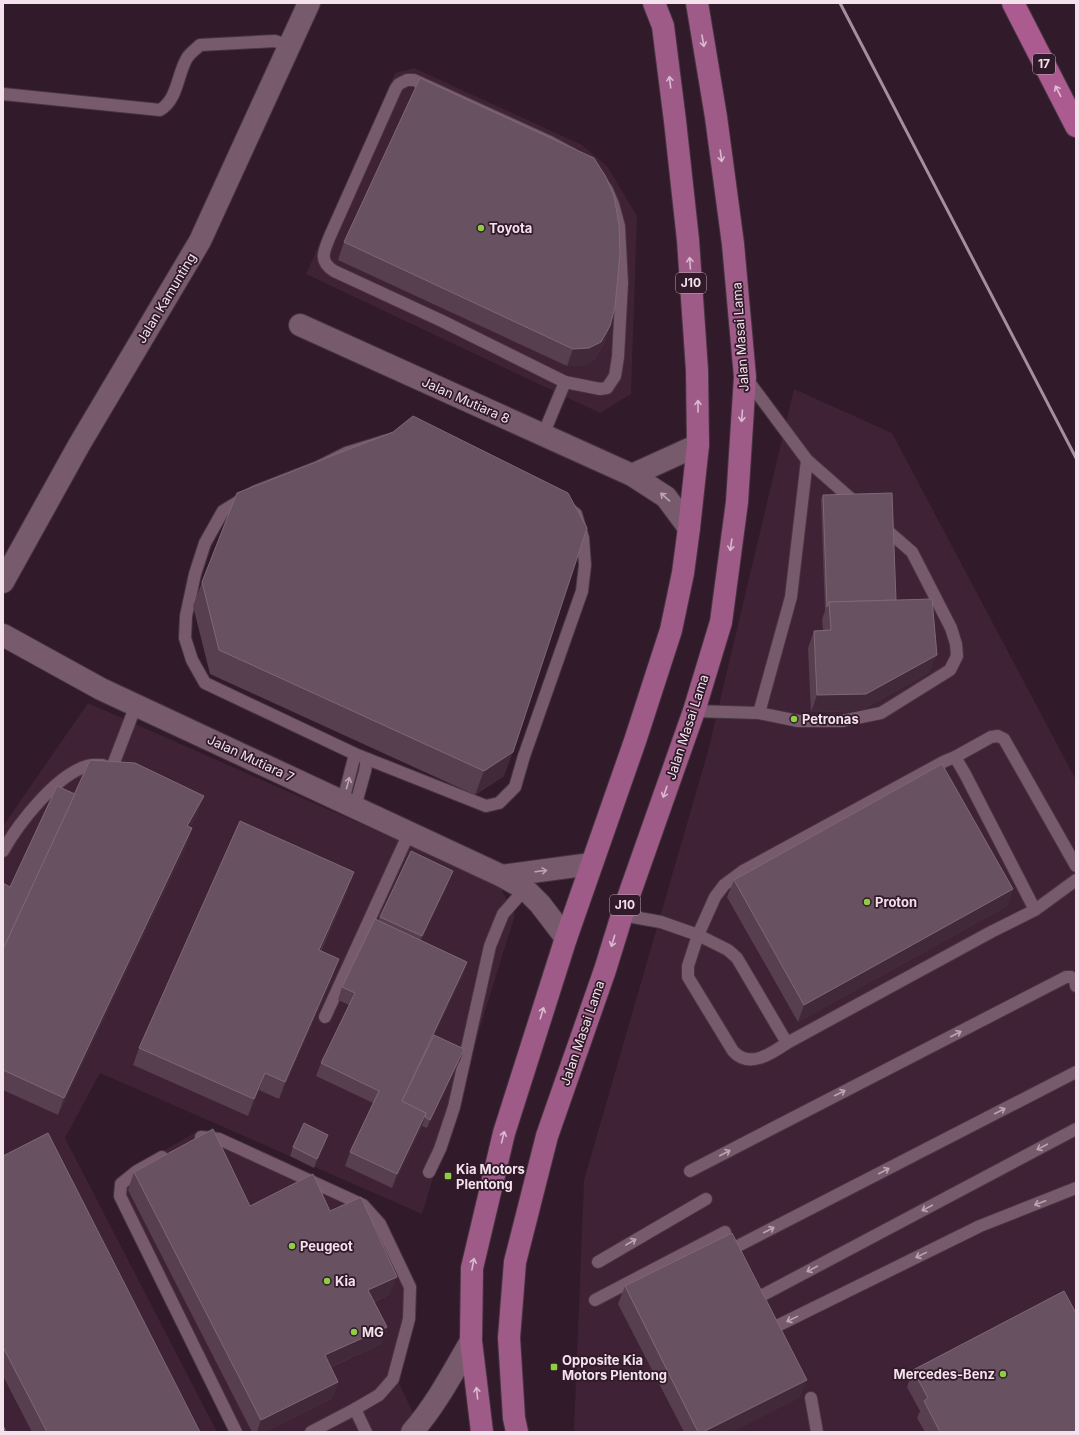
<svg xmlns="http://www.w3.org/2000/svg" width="1079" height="1435" viewBox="0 0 1079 1435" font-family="Inter,sans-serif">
  <rect width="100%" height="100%" fill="#311a29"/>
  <g fill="#3f2235">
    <path d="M414 68 582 145 607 166 637 216 631 394 600 413 306 274 395 73Z"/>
    <path d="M794 389 892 433 1076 780V1432H575L574 1429 584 1180 708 751Z"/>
    <path d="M88 703 499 885 515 915 422 1214 100 1073 65 1138 217 1432H3V826Z"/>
    <path d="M198 1131 220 1132 366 1200 384 1222 416 1286 415 1322 398 1381 422 1432H229L114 1199 116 1178Z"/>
  </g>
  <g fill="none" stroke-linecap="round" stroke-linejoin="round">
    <g stroke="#483541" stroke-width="14">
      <g id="service">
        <path d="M407 80H414L550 142 572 154 593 170 607 190 613 204 619 226 622 283 618 357 615 376 607 388 600 389 565 382 442 321 334 271C318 261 324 251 330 236L396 88 399 84Z"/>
        <path d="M3 94 160 110C178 99 177 75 187 58 190 53 196 49 200 45L275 41 289 46"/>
        <path d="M414 434 559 501 576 514 583 538 585 565 582 591 524 756 515 787 499 803 486 806 355 754 205 683 192 660 185 638 186 616 195 574 205 543 223 511 254 492 318 467 346 453 385 441Z"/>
        <path d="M543 435 565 382"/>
        <path d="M807 460 857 504"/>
        <path d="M694 711 759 713 791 597 807 460 746 378"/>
        <path d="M759 713 798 721H842L881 713 950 670 957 656 956 644 951 628 912 552 881 525"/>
        <path d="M955 757 991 737 998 736 1004 739 1076 866"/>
        <path d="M113 765 136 705"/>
        <path d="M343 801 355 754"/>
        <path d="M355 807 365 771 367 759"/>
        <path d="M3 851C18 824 56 775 87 766 92 764 98 765 103 765"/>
        <path d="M1035 910 1076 880"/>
        <path d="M622 915 661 922 698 935 688 966V977L733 1051C749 1069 771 1054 787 1043L737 958 728 950 698 935 715 897 724 885 743 871 945 761 955 757 965 774 1035 910 991 932 787 1043"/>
        <path d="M325 1017 409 833"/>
        <path d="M201 1137 219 1139 363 1205 380 1224 410 1287 409 1319 393 1379 379 1395 355 1409 311 1432"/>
        <path d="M162 1157 137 1171 121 1184 120 1196 236 1432"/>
        <path d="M690 1171 1066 977H1071L1075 980 1076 986"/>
        <path d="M429 1172 440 1149 454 1107 490 946 503 914 525 889"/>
        <path d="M734 1248 1076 1072"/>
        <path d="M598 1262 706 1199"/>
        <path d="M761 1296 1076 1129"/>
        <path d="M595 1300 725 1232"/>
        <path d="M777 1326 980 1226 1076 1188"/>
        <path d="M811 1398 817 1432"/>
        <path d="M355 1409 366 1432"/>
      </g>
    </g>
    <g stroke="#483541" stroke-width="24">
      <g id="minor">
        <path d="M300 325 632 475 666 497 689 528"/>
        <path d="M632 475 698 445"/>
        <path d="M3 635 101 689 502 876 525 889 540 904 566 938"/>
        <path d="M502 876 591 864"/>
        <path d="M412 1432C436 1405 453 1372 471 1341"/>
      </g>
    </g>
    <g stroke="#483541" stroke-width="24">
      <path id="tertiary" d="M3 582 79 445 200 241 309 3"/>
    </g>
    <g stroke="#483541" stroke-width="24">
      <g id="primary">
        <path d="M482 1432 471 1341 472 1268 504 1133 566 938 635 741 671 630 683 573 689 528 698 445 697 370 688 240 675 121 663 26 654 3"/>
        <path d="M517 1432 514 1418 509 1338 515 1262 547 1136 605 970 622 915 694 711 721 622 737 502 745 377 733 244 716 117 697 3"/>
      </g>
    </g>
    <g stroke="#483541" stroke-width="24">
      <path id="trunk" d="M1013 3 1076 126"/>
    </g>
    <use href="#service" stroke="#775b6c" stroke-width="12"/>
    <use href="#minor" stroke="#775b6c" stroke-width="22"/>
    <use href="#tertiary" stroke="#775b6c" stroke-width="22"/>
    <use href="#primary" stroke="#9f5b88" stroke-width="22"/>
    <use href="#trunk" stroke="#ac5b91" stroke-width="22"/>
    <path stroke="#a3909c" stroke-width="3" d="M840 3 1076 458"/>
  </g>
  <g fill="#583f4f">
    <path d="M344 242 610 326 604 344 595 359 583 366H567L338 260Z"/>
    <path d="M823 495 896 600 930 672 860 711 811 712 808 648 814 631 823 630 822 619 825 611 821 499Z"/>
    <path d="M202 582 504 776 475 795 210 674 193 606Z"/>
    <path d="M198 813 190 827 192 828 186 846 58 1115 3 1090V883L10 887Z"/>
    <path d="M734 880 1013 889 1007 906 798 1022 727 897Z"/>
    <path d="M448 884 421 940 467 962 463 975 434 1035 461 1058 427 1128 422 1126 392 1188 345 1166 350 1152 373 1103 316 1076 321 1063 349 1005 338 1000 342 987 378 920 380 917Z"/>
    <path d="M348 889 321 951 333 976 279 1099 259 1090 248 1116 133 1065 139 1048Z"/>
    <path d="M325 1144 314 1168 290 1156 293 1147Z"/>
    <path d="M3 1156 200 1432H32L3 1376Z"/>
    <path d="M134 1172 250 1206 390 1294 374 1302 387 1327 381 1344 331 1367 338 1382 331 1399 265 1432H252L128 1190Z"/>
    <path d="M625 1286 800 1397 731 1432H684L618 1304Z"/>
    <path d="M913 1370 1076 1432H925L917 1418 920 1411 907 1387Z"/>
  </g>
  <g fill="#412939">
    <path d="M610 326 604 344 595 359 583 366H567L573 349Z"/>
    <path d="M937 655 930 672 860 711 811 712 817 695Z"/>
    <path d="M513 752 504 776 475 795 484 771Z"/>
    <path d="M204 796 198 813 181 843 187 826Z"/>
    <path d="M192 828 186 846 58 1115 64 1098Z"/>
    <path d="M453 871 448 884 417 950 422 936Z"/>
    <path d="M354 872 348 889 313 967 319 950Z"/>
    <path d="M1013 889 1007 906 798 1022 804 1005Z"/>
    <path d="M339 959 333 976 279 1099 285 1082Z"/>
    <path d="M467 962 463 975 401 1106 400 1105Z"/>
    <path d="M464 1049 461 1058 427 1128 430 1120Z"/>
    <path d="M265 1073 259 1090 248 1116 254 1099Z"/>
    <path d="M426 1113 422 1126 392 1188 397 1174Z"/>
    <path d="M328 1135 325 1144 314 1168 317 1159Z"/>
    <path d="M397 1277 390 1294 362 1307 368 1290Z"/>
    <path d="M387 1327 381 1344 319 1372 325 1355Z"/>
    <path d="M807 1380 800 1397 731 1432H703Z"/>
    <path d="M338 1382 331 1399 265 1432H257L261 1420Z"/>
  </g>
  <g fill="#685160" stroke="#7e6876">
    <path d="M420 78 594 158 606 177 614 196 619 225 620 253 615 307 610 326 601 342 589 348 573 349 344 242Z"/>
    <path d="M413 416 568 493 587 528 513 752 484 771 219 650 202 582 237 493 393 432Z"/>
    <path d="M892 493 896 600 829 602 827 607 823 495Z"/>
    <path d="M932 599 937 655 866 694 817 695 814 631 831 630 829 602Z"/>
    <path d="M90 760 135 763 204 796 187 826 192 828 64 1098 3 1070V949Z"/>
    <path d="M942 764 1013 889 804 1005 734 880Z"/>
    <path d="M57 786 75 794 3 949V883L10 887Z"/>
    <path d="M240 821 354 872 319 950 339 959 285 1082 265 1073 254 1099 139 1048Z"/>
    <path d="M411 851 453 871 422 936 380 917Z"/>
    <path d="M375 919 467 962 402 1101 426 1113 397 1174 350 1152 379 1091 321 1063 355 993 342 987Z"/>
    <path d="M434 1035 464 1049 430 1120 425 1117 426 1113 402 1101Z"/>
    <path d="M304 1123 328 1135 317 1159 293 1147Z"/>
    <path d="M213 1129 250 1206 313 1174 330 1211 361 1197 397 1277 368 1290 387 1327 325 1355 338 1382 261 1420 134 1172Z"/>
    <path d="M48 1133 200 1432H47L3 1347V1156Z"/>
    <path d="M732 1233 807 1380 703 1432H698L625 1286Z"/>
    <path d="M1064 1291 1076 1313V1322H1075L1076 1325V1432H940L924 1401 928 1398 913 1370Z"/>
    <path d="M3 1425 6 1432H3Z"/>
  </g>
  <defs><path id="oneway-shaft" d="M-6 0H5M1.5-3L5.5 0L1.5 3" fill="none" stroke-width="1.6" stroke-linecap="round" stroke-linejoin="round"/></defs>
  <g stroke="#dabace">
    <use href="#oneway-shaft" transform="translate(703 41) rotate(80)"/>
    <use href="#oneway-shaft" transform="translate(670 82) rotate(-97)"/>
    <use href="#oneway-shaft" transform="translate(721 156) rotate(82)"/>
    <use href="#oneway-shaft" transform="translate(690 263) rotate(-94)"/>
    <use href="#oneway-shaft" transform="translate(698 406) rotate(-90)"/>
    <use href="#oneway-shaft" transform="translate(742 416) rotate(94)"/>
    <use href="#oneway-shaft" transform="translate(731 545) rotate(98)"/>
    <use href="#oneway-shaft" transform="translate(665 792) rotate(109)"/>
    <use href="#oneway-shaft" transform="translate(613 941) rotate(107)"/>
    <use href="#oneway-shaft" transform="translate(542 1013) rotate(-73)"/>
    <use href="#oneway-shaft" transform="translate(503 1137) rotate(-76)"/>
    <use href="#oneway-shaft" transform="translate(473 1264) rotate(-79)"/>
    <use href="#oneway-shaft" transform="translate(477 1393) rotate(-96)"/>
  </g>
  <use stroke="#e1c0d5" href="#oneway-shaft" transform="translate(1058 91) rotate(-117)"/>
  <g stroke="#bba5b2">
    <use href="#oneway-shaft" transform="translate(665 497) rotate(-139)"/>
    <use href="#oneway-shaft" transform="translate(348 783) rotate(-75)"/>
    <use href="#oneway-shaft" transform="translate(541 871) rotate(-7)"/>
    <use href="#oneway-shaft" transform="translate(956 1034) rotate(-27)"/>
    <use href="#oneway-shaft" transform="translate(840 1093) rotate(-27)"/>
    <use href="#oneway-shaft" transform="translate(1000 1111) rotate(-27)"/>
    <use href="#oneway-shaft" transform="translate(1042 1147) rotate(152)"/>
    <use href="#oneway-shaft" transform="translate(725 1153) rotate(-27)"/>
    <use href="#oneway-shaft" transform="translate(884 1171) rotate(-27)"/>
    <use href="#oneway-shaft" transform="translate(1040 1203) rotate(159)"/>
    <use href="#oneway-shaft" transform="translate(927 1208) rotate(152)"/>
    <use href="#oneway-shaft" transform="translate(769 1230) rotate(-27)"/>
    <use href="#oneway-shaft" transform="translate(631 1242) rotate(-30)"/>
    <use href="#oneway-shaft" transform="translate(921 1255) rotate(154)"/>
    <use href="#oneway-shaft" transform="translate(812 1269) rotate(152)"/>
    <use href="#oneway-shaft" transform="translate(792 1319) rotate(154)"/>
  </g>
  <g fill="#8ece43" stroke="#311a29" stroke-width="1.5">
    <circle cx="481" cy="228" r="4"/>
    <circle cx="794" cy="719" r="4"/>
    <circle cx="867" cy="902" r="4"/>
    <rect x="444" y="1172" width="8" height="8" rx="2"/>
    <circle cx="292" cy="1246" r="4"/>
    <circle cx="327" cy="1281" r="4"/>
    <circle cx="354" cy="1332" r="4"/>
    <rect x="550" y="1363" width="8" height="8" rx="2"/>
    <circle cx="1003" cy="1374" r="4"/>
  </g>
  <g text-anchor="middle" stroke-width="3.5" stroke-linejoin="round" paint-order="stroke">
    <g fill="#311a29" stroke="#b9a6b2" stroke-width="1">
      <rect x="1033" y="54" width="22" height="20" rx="3"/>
      <rect x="676" y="273" width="30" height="20" rx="3"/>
      <rect x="610" y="895" width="30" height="20" rx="3"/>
    </g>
    <g font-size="12" font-weight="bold" fill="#f3e2ec">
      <text x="1044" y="68">17</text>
      <text x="691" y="287">J10</text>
      <text x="625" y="909">J10</text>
    </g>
    <g font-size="13" font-weight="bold" fill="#f3e2ec" stroke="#311a29" text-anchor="start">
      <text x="489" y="233">Toyota</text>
      <text x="802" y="724">Petronas</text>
      <text x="875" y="907">Proton</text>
      <text x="456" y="1174">Kia Motors<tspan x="456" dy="15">Plentong</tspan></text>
      <text x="300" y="1251">Peugeot</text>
      <text x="335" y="1286">Kia</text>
      <text x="362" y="1337">MG</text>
      <text x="562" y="1365">Opposite Kia<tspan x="562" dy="15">Motors Plentong</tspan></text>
      <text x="995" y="1379" text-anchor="end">Mercedes-Benz</text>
    </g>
    <g font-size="13" fill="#f3e2ec" stroke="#311a29">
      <text transform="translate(166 298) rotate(-59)" y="5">Jalan Kamunting</text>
      <text transform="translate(740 337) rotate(-94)" y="5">Jalan Masai Lama</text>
      <text transform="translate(466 400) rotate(24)" y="5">Jalan Mutiara 8</text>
      <text transform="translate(687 727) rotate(-72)" y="5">Jalan Masai Lama</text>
      <text transform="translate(251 758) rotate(25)" y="5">Jalan Mutiara 7</text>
      <text transform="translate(582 1033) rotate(-71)" y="5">Jalan Masai Lama</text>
    </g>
  </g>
  <rect width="1079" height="1435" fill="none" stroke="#f3e2ec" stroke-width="8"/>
</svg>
